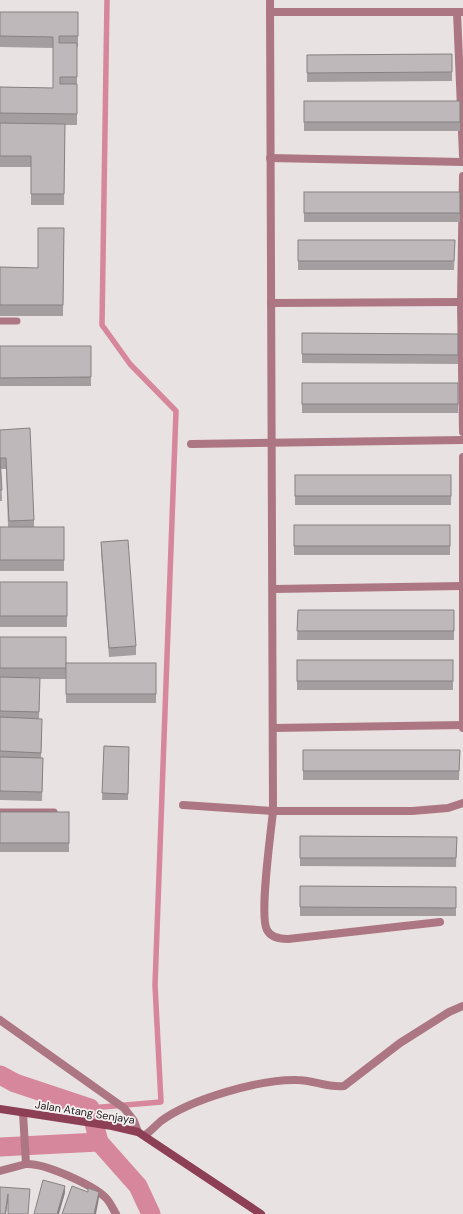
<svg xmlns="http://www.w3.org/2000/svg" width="463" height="1214" viewBox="0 0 463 1214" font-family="'DM Sans',sans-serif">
  <rect width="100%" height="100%" fill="#e9e2e3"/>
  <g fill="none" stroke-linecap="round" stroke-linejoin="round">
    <path stroke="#d6879b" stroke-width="5.5" d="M90 1108 161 1102 155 985 176 411 130 364 102 325 107 0"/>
    <g stroke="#d6879b" stroke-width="19">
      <path d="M0 1075 15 1083 90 1108 99 1142"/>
      <path d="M0 1147 99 1142 138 1186 151 1214"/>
    </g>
    <g stroke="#ad7683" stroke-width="7">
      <path d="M0 321H17"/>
      <path d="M0 812H54"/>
    </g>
    <g stroke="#ad7683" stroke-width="8">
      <path d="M270 0 273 811C271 832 259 916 267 930 271 938 280 939 288 939L440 922"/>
      <path d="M270 12H463"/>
      <path d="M457 12 463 156"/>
      <path d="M270 158 463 162"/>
      <path d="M463 176 461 302 463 432"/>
      <path d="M271 303 461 302"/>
      <path d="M191 444 463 440"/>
      <path d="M463 457V728"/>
      <path d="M273 589 462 586"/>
      <path d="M273 728 463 725"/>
      <path d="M183 805 273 811H412L448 808 463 803"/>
      <path d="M0 1020 124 1108 134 1121 138 1132"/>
      <path d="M23 1113 26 1164C45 1163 93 1185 106 1198 110 1202 113 1209 116 1214"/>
      <path d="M145 1135C151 1131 156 1125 161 1121 191 1099 260 1079 297 1080 313 1080 328 1088 344 1086L400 1043 449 1012 463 1006"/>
      <path d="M0 1171 26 1164"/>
    </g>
    <path stroke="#8d3f56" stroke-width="8" d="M0 1109 112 1126 138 1132 261 1214"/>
  </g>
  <g fill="#a49ea0">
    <path d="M0 12H78V47H77V125H65L64 205H31V167H0V87L53 88V48L0 47Z"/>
    <path d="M452 54V81L307 82V55Z"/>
    <rect x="304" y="101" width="156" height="30"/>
    <rect x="304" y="192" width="156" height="30"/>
    <path d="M64 228 63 316H0V267L38 268Z"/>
    <path d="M298 240H455L454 270H298Z"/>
    <path d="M302 333 458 334V364L302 363Z"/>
    <rect x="0" y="346" width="91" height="40"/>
    <rect x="302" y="383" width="156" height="30"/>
    <path d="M0 430 34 520V527H64V571H0V527H8L6 469H1L2 501H0Z"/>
    <rect x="295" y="475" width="156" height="30"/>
    <rect x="294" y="525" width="156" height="30"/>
    <path d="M101 542 136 646V655L109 657 101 551Z"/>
    <rect x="0" y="582" width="67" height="45"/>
    <path d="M298 610H454V640H297Z"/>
    <path d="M0 637H66V679H40L39 719 42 728 41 758 43 767 42 801 0 800Z"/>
    <rect x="297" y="660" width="156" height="30"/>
    <rect x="66" y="663" width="90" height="40"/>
    <path d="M104 746 129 747 128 800H102Z"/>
    <path d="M303 750H460L459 780H303Z"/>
    <rect x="0" y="812" width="69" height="40"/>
    <path d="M300 836 457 837 456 867 300 866Z"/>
    <path d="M300 886 456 887V916H300Z"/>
  </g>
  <g fill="#868182">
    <path d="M65 1186V1193L59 1214H57Z"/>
    <path d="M99 1192V1198L96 1214H94Z"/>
    <path d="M8 1194V1200L6 1214H5Z"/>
  </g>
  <g fill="#bfb8ba" stroke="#868182">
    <path d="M0 12H78V36H59V43H77V77H60V84H77V114L0 113V87L53 88V37L0 36Z"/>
    <path d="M452 54V72L307 73V55Z"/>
    <rect x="304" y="101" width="156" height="21"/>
    <path d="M0 123 65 124 64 194H31V156H0Z"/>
    <rect x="304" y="192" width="156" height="21"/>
    <path d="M38 228H64L63 305H0V267L38 268Z"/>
    <path d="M298 240H455L454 261H298Z"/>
    <path d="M302 333 458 334V355L302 354Z"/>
    <path d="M0 346H91V377L0 378Z"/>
    <rect x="302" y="383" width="156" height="21"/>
    <path d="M30 428 34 520 9 521 6 458H0L2 490H0V430Z"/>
    <rect x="295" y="475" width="156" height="21"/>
    <rect x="294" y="525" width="156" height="21"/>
    <rect x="0" y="527" width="64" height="33"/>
    <path d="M128 540 136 646 109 648 101 542Z"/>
    <rect x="0" y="582" width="67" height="34"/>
    <path d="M298 610H454V631H297Z"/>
    <rect x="0" y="637" width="66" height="31"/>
    <rect x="297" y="660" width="156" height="21"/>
    <rect x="66" y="663" width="90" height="31"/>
    <path d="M0 677 40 678 39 712 0 711Z"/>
    <path d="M0 717 42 719 41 753 0 751Z"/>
    <path d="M104 746 129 747 128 794 102 793Z"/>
    <path d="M303 750H460L459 771H303Z"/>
    <path d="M0 757 43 758 42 792 0 791Z"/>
    <rect x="0" y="812" width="69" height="31"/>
    <path d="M300 836 457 837 456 858H300Z"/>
    <path d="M300 886 456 887V908L300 907Z"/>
    <path d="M43 1180 65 1186 57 1214H34Z"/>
    <path d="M72 1186 88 1192V1188L99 1192 94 1214H62Z"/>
    <path d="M0 1187 30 1189 28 1214H8V1194L5 1214H0Z"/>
  </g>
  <g text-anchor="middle" stroke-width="3.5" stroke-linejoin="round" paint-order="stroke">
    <g font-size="11" fill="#232021" stroke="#f6eff0">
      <text transform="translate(85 1112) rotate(9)" y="4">Jalan Atang Senjaya</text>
    </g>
  </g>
</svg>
